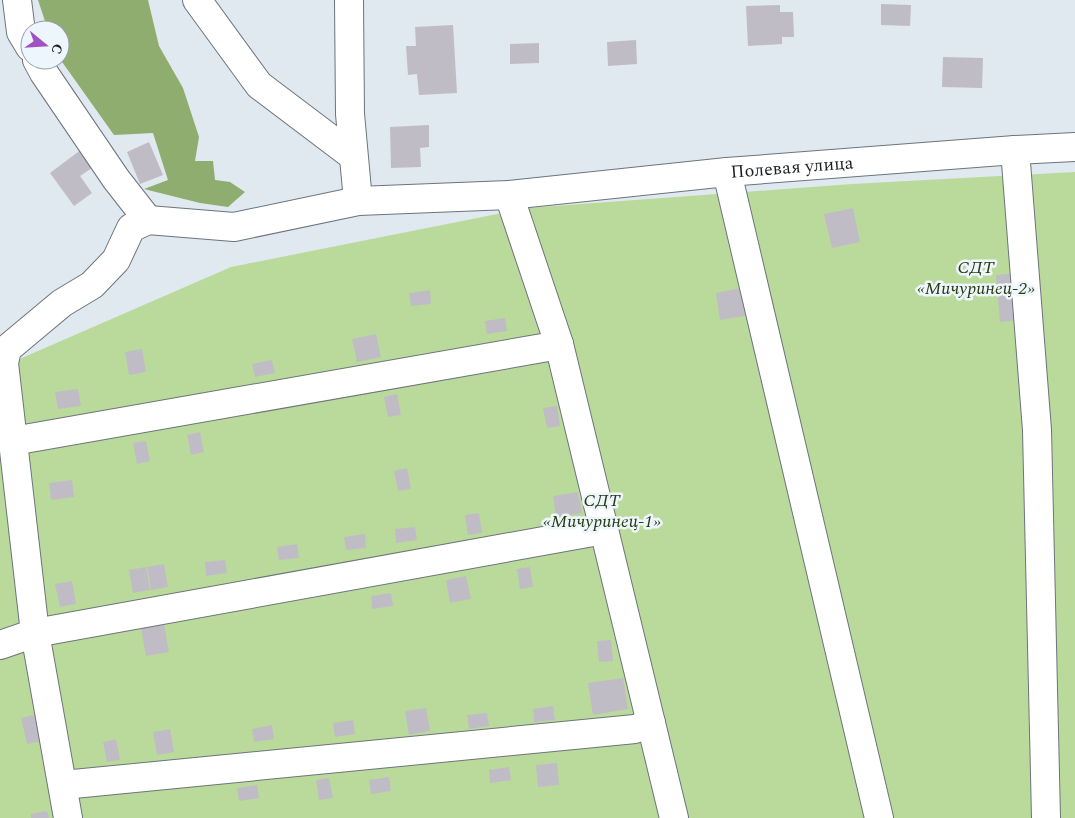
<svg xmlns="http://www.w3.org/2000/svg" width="1075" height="818" viewBox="0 0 1075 818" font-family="Spectral,serif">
  <rect width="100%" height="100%" fill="#e0e8f0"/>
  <path fill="#bada9c" d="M1075 172V818H0V364L15 361 231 267 527 208 852 184Z"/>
  <path fill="#8ead6f" d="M38 0H148L159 46 183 88 199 137 195 161H213L215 180 230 182 245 192 228 207 200 203 144 189 168 180 153 133 114 135 60 59V30H48Z"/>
  <g fill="#c0bcc5">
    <path d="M881 4 911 5 910 26 881 25Z"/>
    <path d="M780 5V12H793L794 37H782V44L748 46 746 6Z"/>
    <path d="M453 25 457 93 419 95 417 74 408 75 406 46H416L415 27Z"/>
    <path d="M636 40 637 64 608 66 607 42Z"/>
    <path d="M539 43V63L510 64V44Z"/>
    <path d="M943 57 983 58 982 88 942 87Z"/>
    <path d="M429 125V147L420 148 421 167 391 168 390 127Z"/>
    <path d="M149 142 163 175 140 184 127 152Z"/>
    <path d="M82 149 95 166 80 176 92 193 74 206 50 173Z"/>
    <path d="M853 208 860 242 832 248 824 214Z"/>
    <path d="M1019 273 1022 320 1000 322 996 275Z"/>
    <path d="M745 287 750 315 720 320 716 293Z"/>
    <path d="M430 290 431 304 411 306 409 293Z"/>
    <path d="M505 318 507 331 487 334 485 321Z"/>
    <path d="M376 334 381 357 357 362 352 339Z"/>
    <path d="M142 349 146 372 129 375 125 352Z"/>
    <path d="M272 360 275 373 255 377 252 364Z"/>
    <path d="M78 389 81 406 58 409 55 392Z"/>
    <path d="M397 394 401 415 388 417 384 397Z"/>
    <path d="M557 406 560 426 547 428 543 408Z"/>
    <path d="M200 432 204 452 191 455 187 435Z"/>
    <path d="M146 441 150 461 137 464 133 443Z"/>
    <path d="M407 468 411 489 398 491 394 471Z"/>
    <path d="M72 480 74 497 51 500 49 483Z"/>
    <path d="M578 492 582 513 556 517 553 496Z"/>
    <path d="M479 513 482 533 468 535 465 515Z"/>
    <path d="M415 527 417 540 396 543 395 529Z"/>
    <path d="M365 534 366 548 346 550 344 537Z"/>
    <path d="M297 544 299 558 279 560 277 547Z"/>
    <path d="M225 560 227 573 206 576 205 562Z"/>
    <path d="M164 564 168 587 151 590 147 567Z"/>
    <path d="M146 567 150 590 133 593 129 570Z"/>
    <path d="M530 567 533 587 520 589 517 569Z"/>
    <path d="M466 576 471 599 450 603 446 580Z"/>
    <path d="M72 581 76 604 60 607 55 584Z"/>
    <path d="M391 593 393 606 372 609 371 596Z"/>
    <path d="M164 624 169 652 146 656 141 628Z"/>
    <path d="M611 640 613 661 599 662 597 641Z"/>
    <path d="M623 678 628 709 593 715 588 683Z"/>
    <path d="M553 706 555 720 534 722 533 709Z"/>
    <path d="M426 708 430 731 409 735 405 711Z"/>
    <path d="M487 713 489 726 469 729 467 715Z"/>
    <path d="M38 714 44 741 27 744 21 718Z"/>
    <path d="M353 720 355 734 335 737 333 723Z"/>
    <path d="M272 725 274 739 254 742 252 729Z"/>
    <path d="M170 729 174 752 157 755 153 732Z"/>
    <path d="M116 739 120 760 107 762 103 742Z"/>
    <path d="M557 763 559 785 538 787 536 765Z"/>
    <path d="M509 767 511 780 490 783 489 770Z"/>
    <path d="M389 777 391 791 371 794 369 780Z"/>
    <path d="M329 778 333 798 319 800 316 780Z"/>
    <path d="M257 785 259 798 239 801 237 788Z"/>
    <path d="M47 811 49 818H31V814Z"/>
  </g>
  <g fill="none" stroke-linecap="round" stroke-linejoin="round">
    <g stroke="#6d747b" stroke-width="30">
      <g id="minor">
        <path d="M17 0 21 32 30 47"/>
        <path d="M197 0 259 85 353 156"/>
        <path d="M349 0 350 114 358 201"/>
        <path d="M37 60 44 73 116 179 148 220"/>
        <path d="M1015 150 1037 430 1046 818"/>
        <path d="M727 172 879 818"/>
        <path d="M509 195 559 344 674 818"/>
        <path d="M13 441 548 347 559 344"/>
        <path d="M0 645 35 633 604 530"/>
        <path d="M63 785 635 729 651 723"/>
        <path id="s1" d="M68 818 35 633 4 363 7 349 62 303 92 285 116 260 131 228 148 220 234 227 358 201 509 195 727 172 1015 150 1075 147"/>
      </g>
    </g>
    <use href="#minor" stroke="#fff" stroke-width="28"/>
  </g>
  <g text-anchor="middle" stroke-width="5" stroke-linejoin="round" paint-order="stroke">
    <g font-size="18" fill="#1b1e21" stroke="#edf5fd">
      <text dy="6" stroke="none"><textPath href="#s1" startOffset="1318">Полевая улица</textPath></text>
    </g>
    <g font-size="18" font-style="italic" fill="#283c0f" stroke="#edf5fd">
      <text x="976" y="273">СДТ<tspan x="976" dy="21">«Мичуринец-2»</tspan></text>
      <text x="602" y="506">СДТ<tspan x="602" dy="21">«Мичуринец-1»</tspan></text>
    </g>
  </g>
  <g transform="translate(45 45) rotate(108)"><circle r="24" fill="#edf5fd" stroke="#999fa5"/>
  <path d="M0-4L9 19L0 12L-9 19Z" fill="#a052c3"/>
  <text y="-8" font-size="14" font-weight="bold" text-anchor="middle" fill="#1b1e21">С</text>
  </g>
</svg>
